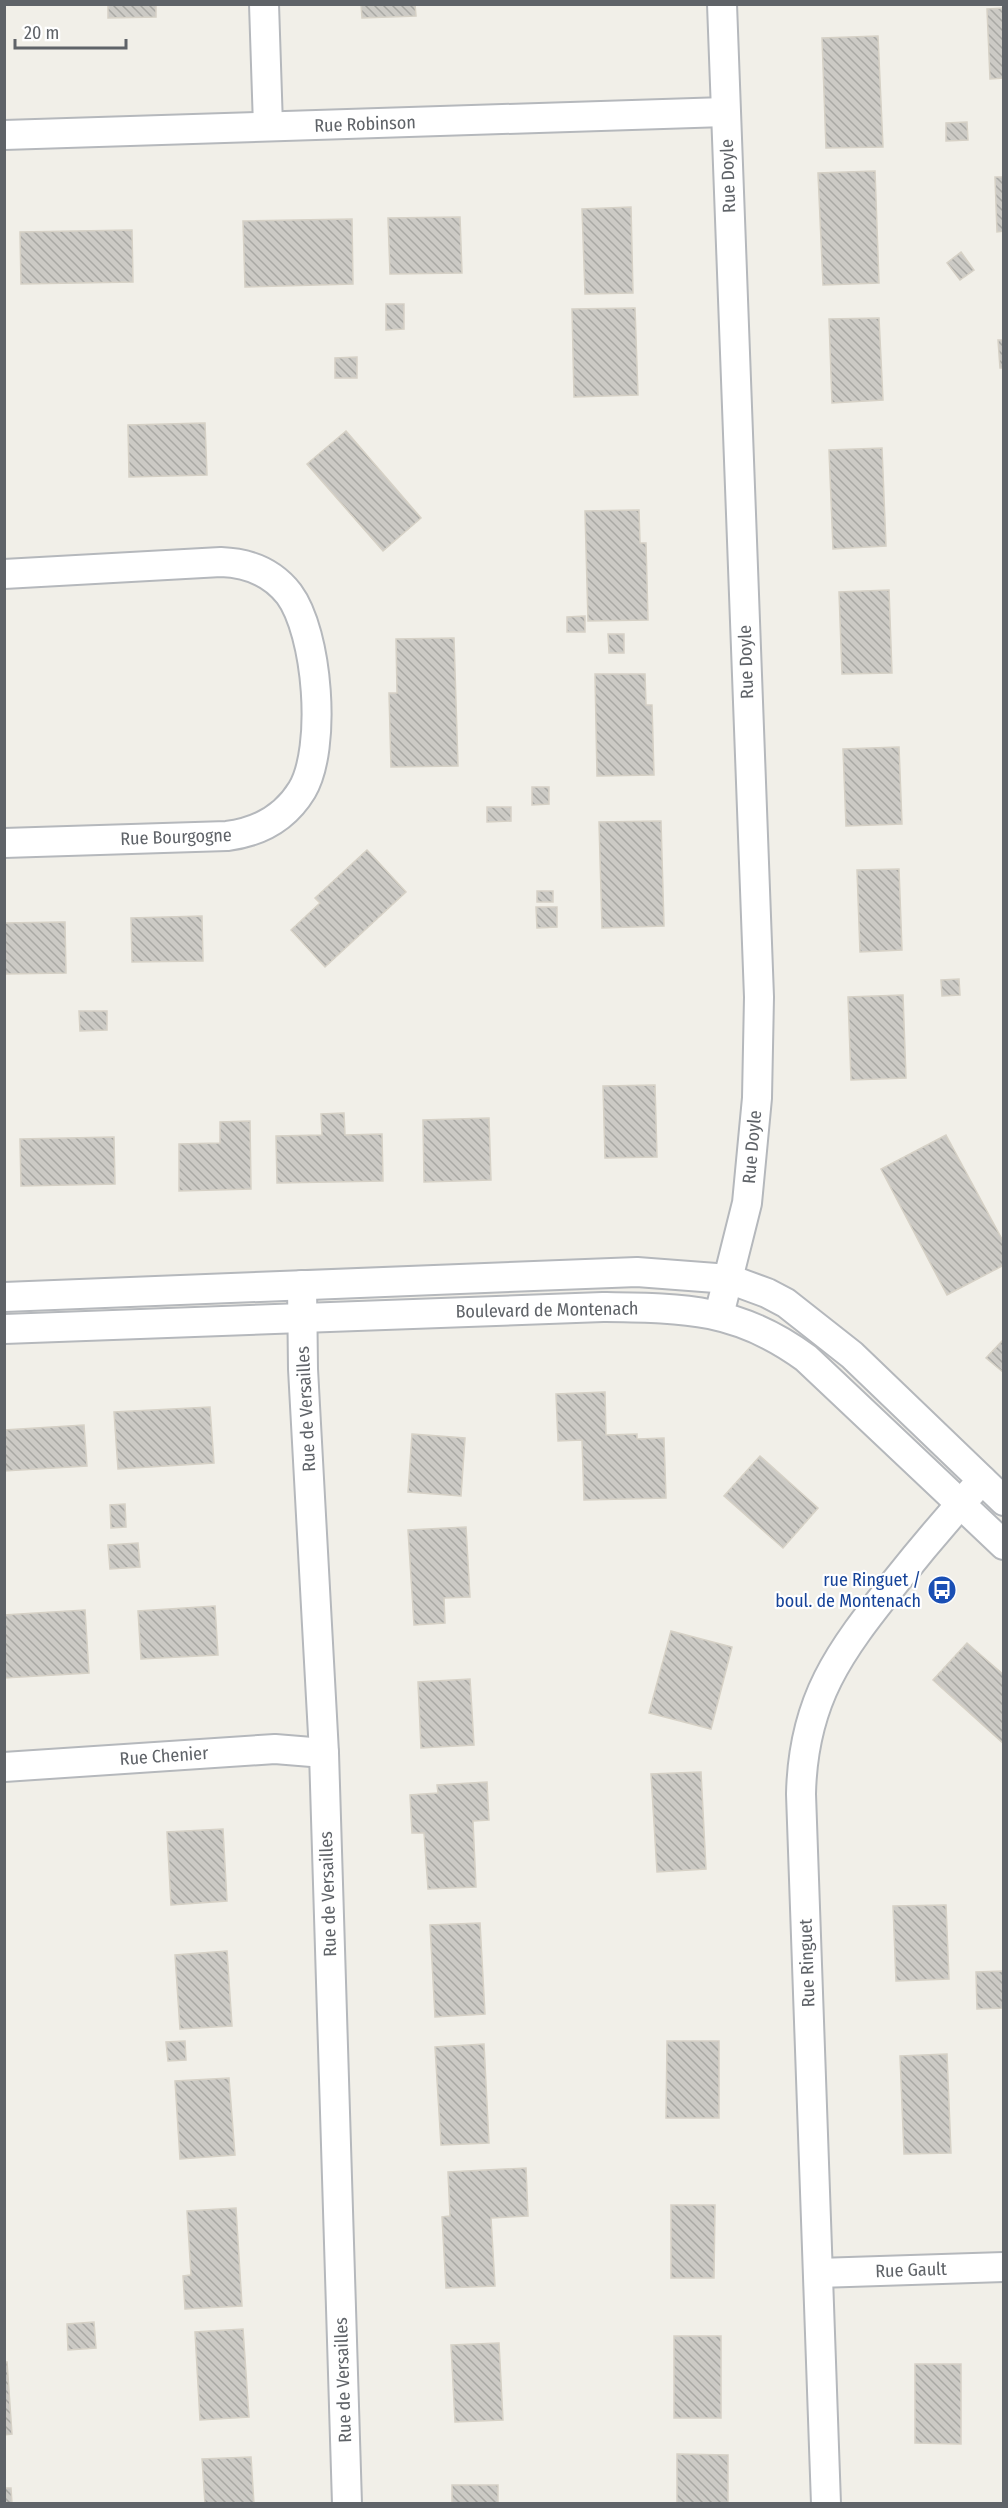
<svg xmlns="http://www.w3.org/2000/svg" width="1008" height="2508" viewBox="0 0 1008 2508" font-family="'Fira Sans Condensed',sans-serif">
  <defs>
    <pattern id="building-back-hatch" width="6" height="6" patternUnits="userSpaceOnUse" patternTransform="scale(1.5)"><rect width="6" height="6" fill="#cccac5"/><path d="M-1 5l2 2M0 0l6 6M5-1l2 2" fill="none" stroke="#a9a8a4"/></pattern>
  </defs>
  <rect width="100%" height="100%" fill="#f1efe8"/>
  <g fill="url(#building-back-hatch)" stroke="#d6d1c6" stroke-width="1.5">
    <path d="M108 4H156V17L108 18Z"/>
    <path d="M361 4H415L416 16 362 18Z"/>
    <path d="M1004 8V78L990 79 987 9Z"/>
    <path d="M878 36 883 147 826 148 822 38Z"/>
    <path d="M967 122 968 140 946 141V123Z"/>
    <path d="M875 171 879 283 823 285 818 173Z"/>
    <path d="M995 177H1004V231L997 232Z"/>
    <path d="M631 207 633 293 585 294 582 209Z"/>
    <path d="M460 217 462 273 390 274 388 218Z"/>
    <path d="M352 219 353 284 245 287 243 221Z"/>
    <path d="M132 230 133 282 21 284 20 232Z"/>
    <path d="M961 252 974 270 960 280 947 263Z"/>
    <path d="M386 304H404V329L386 330Z"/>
    <path d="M635 308 638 395 574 397 572 309Z"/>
    <path d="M879 318 883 400 832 403 829 319Z"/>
    <path d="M998 340H1004V368H1000Z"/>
    <path d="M357 357V378H335V358Z"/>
    <path d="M205 423 207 475 129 477 128 425Z"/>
    <path d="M346 431 421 518 383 551 307 464Z"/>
    <path d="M882 448 886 546 833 549 829 450Z"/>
    <path d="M639 510 640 543H646L648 620 588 621 585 511Z"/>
    <path d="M889 590 892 673 842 674 839 592Z"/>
    <path d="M585 616V632H567V617Z"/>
    <path d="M608 634H624V653H609Z"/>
    <path d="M454 638 458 766 391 767 389 693H397L396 639Z"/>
    <path d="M595 674H645L646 705H652L654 775 597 776Z"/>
    <path d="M899 747 902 824 846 826 843 749Z"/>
    <path d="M532 787H549V804L532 805Z"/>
    <path d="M487 807H511V821L487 822Z"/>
    <path d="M661 821 664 926 602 928 599 822Z"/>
    <path d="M367 850 406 892 325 967 291 930 320 903 315 898Z"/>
    <path d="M899 869 902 950 860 952 857 870Z"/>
    <rect x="537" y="891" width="16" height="11"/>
    <path d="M536 907H557V927L537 928Z"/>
    <path d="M202 916 203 961 132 962 131 918Z"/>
    <path d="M65 922 66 973 4 974V923Z"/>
    <path d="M959 979 960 995 942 996 941 980Z"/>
    <path d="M903 995 906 1078 851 1080 848 997Z"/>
    <path d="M79 1011H107V1030L80 1031Z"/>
    <path d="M655 1085 657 1157 605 1158 603 1086Z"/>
    <path d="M344 1113 345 1135 382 1134 383 1181 277 1183 276 1136 322 1135 321 1114Z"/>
    <path d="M489 1118 491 1180 424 1182 423 1120Z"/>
    <path d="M250 1121 251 1189 179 1191V1144L220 1143V1122Z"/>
    <path d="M946 1135 1004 1243V1265L947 1295 881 1169Z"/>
    <path d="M114 1137 115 1184 21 1186 20 1139Z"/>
    <path d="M1004 1339V1373L986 1358Z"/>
    <path d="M605 1392 606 1435 637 1434V1439L664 1438 666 1498 584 1500 582 1440 558 1441 556 1394Z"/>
    <path d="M210 1407 214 1463 118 1469 114 1412Z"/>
    <path d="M84 1425 87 1466 4 1471V1430Z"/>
    <path d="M412 1434 465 1438 461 1496 408 1492Z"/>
    <path d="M760 1456 818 1508 783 1548 724 1496Z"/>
    <path d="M125 1504 126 1527 111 1528 110 1505Z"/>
    <path d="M466 1527 470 1597 444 1598 445 1623 414 1625 408 1530Z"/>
    <path d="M138 1543 140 1567 110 1569 108 1545Z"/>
    <path d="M215 1606 218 1655 141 1659 138 1611Z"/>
    <path d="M85 1610 89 1673 4 1678V1615Z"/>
    <path d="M671 1631 732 1647 711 1729 649 1713Z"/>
    <path d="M967 1643 1004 1675V1744L933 1680Z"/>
    <path d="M470 1679 474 1745 421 1748 418 1682Z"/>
    <path d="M701 1772 706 1869 657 1872 651 1774Z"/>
    <path d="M487 1782 489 1820 473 1821 476 1887 428 1889 424 1833H412L410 1795 438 1793 437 1785Z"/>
    <path d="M223 1829 227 1901 171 1905 167 1832Z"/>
    <path d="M946 1905 949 1979 896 1981 893 1906Z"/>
    <path d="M480 1923 485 2014 435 2017 430 1925Z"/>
    <path d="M227 1951 232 2026 180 2029 175 1955Z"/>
    <path d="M1004 1971V2008L977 2009 976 1972Z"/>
    <path d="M185 2041 186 2060 168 2061 166 2042Z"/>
    <path d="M667 2041H719V2118H666Z"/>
    <path d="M484 2044 489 2143 441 2145 435 2047Z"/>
    <path d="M947 2054 951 2153 904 2154 900 2056Z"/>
    <path d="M229 2078 235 2155 180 2159 175 2081Z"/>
    <path d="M526 2168 528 2216 491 2218 495 2286 446 2288 442 2217 450 2216 448 2172Z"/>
    <path d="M671 2205H715L714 2278H671Z"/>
    <path d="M236 2208 242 2306 185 2309 183 2276 191 2275 187 2211Z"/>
    <path d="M94 2322 96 2348 68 2350 67 2324Z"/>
    <path d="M243 2329 249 2417 200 2420 195 2332Z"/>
    <rect x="674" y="2336" width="47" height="82"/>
    <path d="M499 2343 503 2420 455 2422 451 2345Z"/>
    <path d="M4 2362H7L12 2434 4 2435Z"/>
    <path d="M915 2364H961V2444L915 2443Z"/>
    <path d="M677 2454 728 2455V2504H677Z"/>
    <path d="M251 2457 254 2504H205L202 2459Z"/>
    <rect x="452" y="2485" width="46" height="19"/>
    <path d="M4 2488H11L12 2504H4Z"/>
  </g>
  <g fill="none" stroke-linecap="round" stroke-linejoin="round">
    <g stroke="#b5b8bc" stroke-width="32">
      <g id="minor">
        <path d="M264 4 268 126"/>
        <path d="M4 135 725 112"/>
        <path d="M4 574 221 562C248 563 272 572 289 594 318 633 327 748 302 790 285 818 259 832 227 836L4 843"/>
        <path d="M302 1285 303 1369 324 1753 347 2504"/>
        <path d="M4 1297 637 1272 729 1279 767 1293 786 1303 852 1355 1004 1501"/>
        <path d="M719 1315 747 1203 757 1098 759 997 722 4"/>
        <path d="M4 1329 603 1307C684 1308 738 1308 806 1358L1004 1545"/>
        <path d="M4 1767 275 1749 324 1753"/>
        <path d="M818 2273 1004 2267"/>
        <path d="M826 2504 801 1794C803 1700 839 1652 896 1581 923 1547 952 1513 982 1480"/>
      </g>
    </g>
    <use href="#minor" stroke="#fff" stroke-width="28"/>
  </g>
  <defs>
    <g id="bus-disc" transform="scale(1.5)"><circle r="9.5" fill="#1a4fb4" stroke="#fff"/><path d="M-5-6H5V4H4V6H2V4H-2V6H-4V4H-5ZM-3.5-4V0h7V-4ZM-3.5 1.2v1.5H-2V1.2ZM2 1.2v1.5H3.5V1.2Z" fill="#fff"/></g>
  </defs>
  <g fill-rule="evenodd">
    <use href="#bus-disc" x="942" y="1590"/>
  </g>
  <g text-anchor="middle" stroke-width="4.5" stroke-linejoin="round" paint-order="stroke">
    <g font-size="18" fill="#5f6368" stroke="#fff">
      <text transform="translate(365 124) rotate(-2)" y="6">Rue Robinson</text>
      <text transform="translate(728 176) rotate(-92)" y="6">Rue Doyle</text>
      <text transform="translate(746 662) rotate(-92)" y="6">Rue Doyle</text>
      <text transform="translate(176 837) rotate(-2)" y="6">Rue Bourgogne</text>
      <text transform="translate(752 1147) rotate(-85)" y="6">Rue Doyle</text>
      <text transform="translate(547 1310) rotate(-1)" y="6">Boulevard de Montenach</text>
      <text transform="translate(306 1409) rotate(-93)" y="6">Rue de Versailles</text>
      <text transform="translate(164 1756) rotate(-4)" y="6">Rue Chenier</text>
      <text transform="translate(328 1894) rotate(-92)" y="6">Rue de Versailles</text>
      <text transform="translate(807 1963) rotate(-92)" y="6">Rue Ringuet</text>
      <text transform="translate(911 2270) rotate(-2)" y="6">Rue Gault</text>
      <text transform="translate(343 2380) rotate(-92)" y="6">Rue de Versailles</text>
    </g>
    <g font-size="18" fill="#164399" stroke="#fff" text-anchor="end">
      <text x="921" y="1586">rue Ringuet /<tspan x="921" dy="21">boul. de Montenach</tspan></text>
    </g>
  </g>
  <rect width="1008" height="2508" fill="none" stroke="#5f6368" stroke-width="12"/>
  <path d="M15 39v9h111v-9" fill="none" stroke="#5f6368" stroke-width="3"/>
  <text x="24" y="39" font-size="18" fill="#5f6368" stroke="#ffffff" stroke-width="4.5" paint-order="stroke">20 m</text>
</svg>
